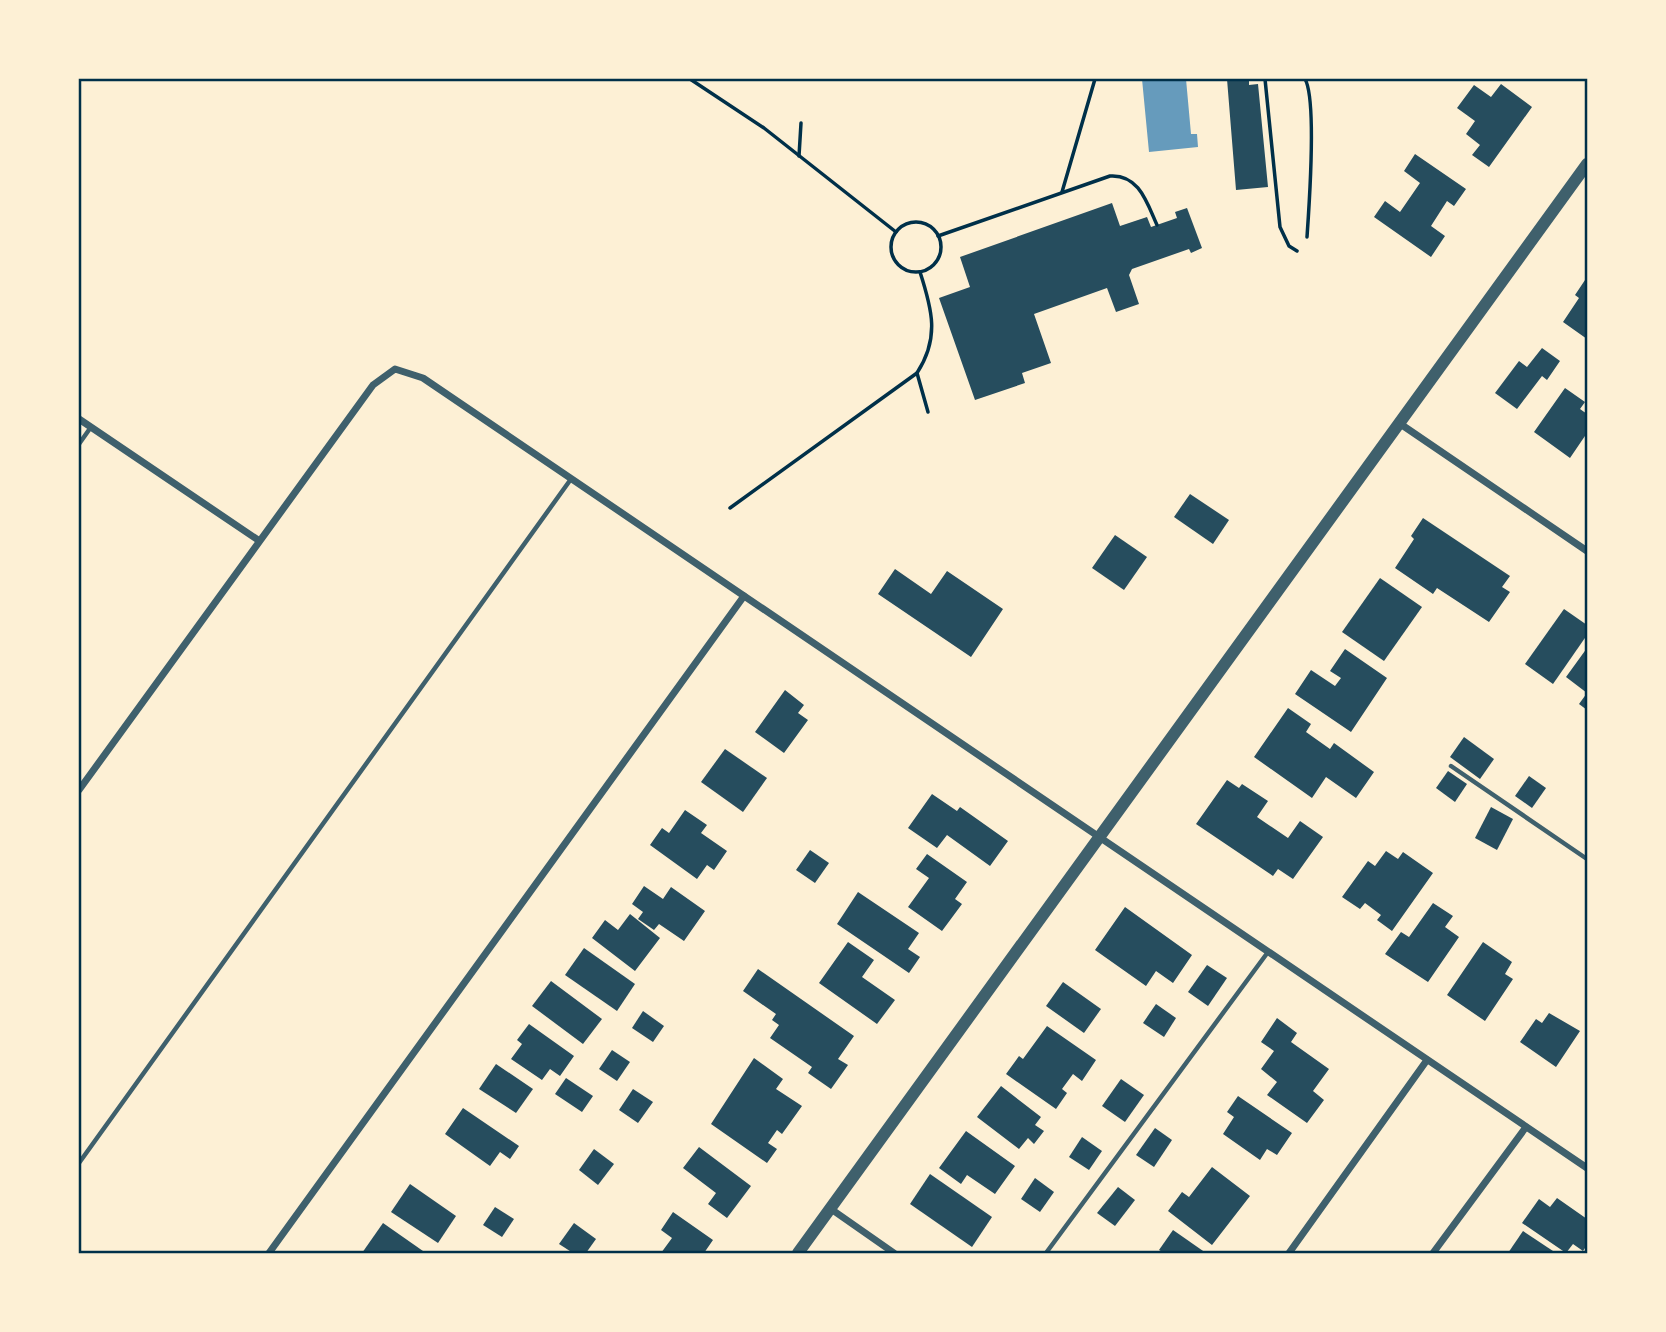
<svg xmlns="http://www.w3.org/2000/svg" width="1666" height="1332" viewBox="0 0 1666 1332" font-family="'DejaVu Sans',sans-serif">
  <rect width="100%" height="100%" fill="#fdf0d5"/>
  <path fill="#669bbc" d="M1142 79H1186L1191 134H1197L1198 147 1149 152Z"/>
  <g fill="#264d5e">
    <path d="M1227 79H1249V85L1258 84 1268 187 1236 190Z"/>
    <path d="M1501 84 1532 107 1489 167 1472 155 1480 145 1466 134 1475 121 1457 108 1474 85 1491 97Z"/>
    <path d="M1415 154 1466 189 1454 206 1447 201 1431 226 1445 236 1431 257 1374 217 1385 201 1400 212 1420 183 1404 171Z"/>
    <path d="M1112 203 1120 226 1147 217 1151 227 1177 218 1175 212 1187 208 1202 248 1191 253 1189 249 1132 269 1129 275 1139 304 1116 312 1107 288 1034 314 1051 363 1022 373 1025 383 975 400 939 298 970 287 960 257Z"/>
    <path d="M1587 277V339L1563 322 1579 298 1575 295Z"/>
    <path d="M1542 348 1560 361 1547 380 1542 376 1517 409 1495 393 1519 361 1527 367Z"/>
    <path d="M1565 388 1585 402 1580 409 1587 414V433L1570 458 1534 432Z"/>
    <path d="M1190 494 1229 520 1213 544 1174 517Z"/>
    <path d="M1423 518 1510 576 1502 587 1510 592 1489 622 1437 588 1433 594 1395 568 1414 539 1411 536Z"/>
    <path d="M1115 535 1147 557 1124 590 1092 568Z"/>
    <path d="M895 569 931 594 947 571 1003 609 971 657 878 594Z"/>
    <path d="M1380 578 1422 607 1384 661 1342 632Z"/>
    <path d="M1564 609 1587 625V635L1553 684 1525 664Z"/>
    <path d="M1587 648V710L1579 704 1587 693 1566 677Z"/>
    <path d="M1345 649 1387 678 1351 732 1295 694 1311 670 1335 686 1341 678 1330 671Z"/>
    <path d="M785 690 804 705 798 713 808 720 784 753 755 732Z"/>
    <path d="M1288 708 1311 724 1306 732 1330 749 1334 743 1374 772 1356 798 1326 777 1312 798 1254 757Z"/>
    <path d="M1464 737 1494 759 1480 779 1450 757Z"/>
    <path d="M725 749 767 778 743 812 701 782Z"/>
    <path d="M1448 771 1467 784 1455 802 1436 788Z"/>
    <path d="M1529 776 1546 788 1532 808 1515 796Z"/>
    <path d="M1227 780 1239 788 1242 784 1268 801 1257 817 1288 838 1300 821 1323 837 1293 879 1278 869 1273 876 1196 824Z"/>
    <path d="M932 794 957 811 960 807 1008 841 990 866 947 835 937 848 908 828Z"/>
    <path d="M1491 807 1513 819 1497 850 1475 838Z"/>
    <path d="M685 810 707 825 701 833 727 851 714 870 707 865 697 879 650 845 662 828 669 833Z"/>
    <path d="M810 850 829 863 815 883 796 870Z"/>
    <path d="M1386 851 1398 859 1403 852 1433 873 1392 931 1377 920 1381 915 1365 903 1360 909 1342 897 1368 861 1375 866Z"/>
    <path d="M927 854 967 882 955 899 962 904 942 931 908 907 929 878 916 869Z"/>
    <path d="M644 886 663 899 671 887 705 911 684 941 659 924 654 930 638 919 643 912 632 904Z"/>
    <path d="M858 892 919 933 908 949 920 957 909 973 837 924Z"/>
    <path d="M1433 903 1453 916 1445 927 1459 937 1428 982 1385 954 1401 932 1409 937Z"/>
    <path d="M1125 907 1192 955 1173 983 1156 971 1146 986 1095 950Z"/>
    <path d="M630 914 660 938 635 971 592 938 605 920 618 930Z"/>
    <path d="M848 942 874 960 862 977 895 1000 877 1024 819 983Z"/>
    <path d="M1483 942 1512 962 1505 974 1513 979 1485 1021 1447 995Z"/>
    <path d="M584 948 635 984 617 1011 565 975Z"/>
    <path d="M1207 965 1227 978 1208 1006 1188 992Z"/>
    <path d="M758 969 854 1036 838 1059 848 1065 831 1089 808 1073 812 1067 770 1038 779 1025 772 1020 776 1014 743 991Z"/>
    <path d="M551 981 602 1019 583 1044 532 1006Z"/>
    <path d="M1063 982 1101 1009 1084 1033 1046 1006Z"/>
    <path d="M1156 1004 1176 1018 1164 1037 1143 1023Z"/>
    <path d="M643 1011 664 1026 653 1042 632 1028Z"/>
    <path d="M1549 1013 1580 1031 1556 1067 1520 1042 1536 1019 1542 1023Z"/>
    <path d="M1277 1018 1297 1033 1291 1042 1329 1069 1313 1091 1324 1100 1307 1123 1267 1095 1277 1082 1261 1069 1274 1051 1261 1042Z"/>
    <path d="M529 1024 574 1056 560 1076 550 1069 542 1080 511 1059 522 1044 517 1040Z"/>
    <path d="M1047 1026 1096 1060 1082 1081 1073 1074 1062 1089 1067 1093 1056 1109 1006 1074 1019 1056 1023 1059Z"/>
    <path d="M612 1050 630 1062 617 1081 599 1069Z"/>
    <path d="M754 1058 783 1079 776 1089 802 1106 782 1134 777 1130 768 1143 777 1149 767 1163 711 1124Z"/>
    <path d="M496 1064 533 1089 516 1113 479 1089Z"/>
    <path d="M566 1078 593 1096 582 1112 555 1094Z"/>
    <path d="M1121 1079 1144 1095 1125 1122 1102 1106Z"/>
    <path d="M1001 1086 1041 1117 1035 1125 1044 1131 1034 1144 1028 1138 1019 1149 977 1117Z"/>
    <path d="M633 1089 653 1102 638 1123 619 1110Z"/>
    <path d="M1238 1096 1292 1133 1277 1155 1267 1149 1260 1160 1223 1134 1234 1117 1227 1112Z"/>
    <path d="M463 1108 519 1146 510 1159 500 1152 490 1166 445 1134Z"/>
    <path d="M1155 1128 1172 1140 1154 1167 1136 1155Z"/>
    <path d="M966 1131 1015 1166 995 1194 967 1175 961 1184 939 1168Z"/>
    <path d="M1082 1137 1102 1151 1089 1170 1069 1157Z"/>
    <path d="M699 1147 751 1186 727 1218 708 1204 716 1193 683 1168Z"/>
    <path d="M594 1149 614 1164 598 1185 579 1170Z"/>
    <path d="M1212 1167 1250 1196 1212 1245 1168 1211 1182 1192 1189 1197Z"/>
    <path d="M930 1174 992 1217 972 1247 910 1204Z"/>
    <path d="M1035 1178 1054 1192 1040 1212 1021 1199Z"/>
    <path d="M410 1184 456 1216 438 1243 391 1212Z"/>
    <path d="M1118 1187 1135 1200 1115 1226 1097 1213Z"/>
    <path d="M1557 1198 1587 1219V1245L1583 1251 1573 1244 1566 1253 1522 1223 1539 1199 1550 1207Z"/>
    <path d="M495 1207 514 1219 502 1237 483 1225Z"/>
    <path d="M673 1212 713 1240 704 1253H661L672 1238 661 1230Z"/>
    <path d="M383 1223 423 1251 422 1253H362Z"/>
    <path d="M574 1223 596 1239 586 1253H573L559 1244Z"/>
    <path d="M1173 1230 1206 1253H1164L1159 1250Z"/>
    <path d="M1523 1231 1556 1253H1508Z"/>
  </g>
  <g fill="none" stroke-linecap="round" stroke-linejoin="round">
    <g stroke="#003049" stroke-width="3.5">
      <path d="M690 79 764 128 896 232"/>
      <path d="M1265 79 1280 227 1289 246 1297 251"/>
      <path d="M1305 79C1317 100 1309 208 1307 237"/>
      <path d="M799 156 801 123"/>
      <path d="M1062 192 1095 79"/>
      <circle cx="916" cy="247" r="25"/>
      <path d="M938 236 1110 176C1139 174 1147 203 1157 225"/>
      <path d="M917 373 928 412"/>
      <path d="M730 508 917 373C940 338 932 309 920 272"/>
    </g>
    <g stroke="#3f606c" stroke-width="4.5">
      <path d="M79 444 91 427"/>
      <path d="M1451 766 1587 859"/>
      <path d="M79 1163 571 479"/>
      <path d="M1046 1253 1268 952"/>
    </g>
    <g stroke="#3f606c" stroke-width="7">
      <path d="M79 419 258 540"/>
      <path d="M1399 423 1587 551"/>
      <path d="M79 790 373 385 395 369 423 378 1587 1168"/>
      <path d="M831 1209 894 1253"/>
      <path d="M269 1253 744 596"/>
      <path d="M1289 1253 1427 1060"/>
      <path d="M1433 1253 1526 1127"/>
    </g>
    <path stroke="#3f606c" stroke-width="12" d="M798 1253 1587 164"/>
  </g>
  <rect width="1666" height="1332" fill="none" stroke="#fdf0d5" stroke-width="161"/>
  <rect x="80" y="80" width="1506" height="1172" fill="none" stroke="#003049" stroke-width="2.5"/>
</svg>
